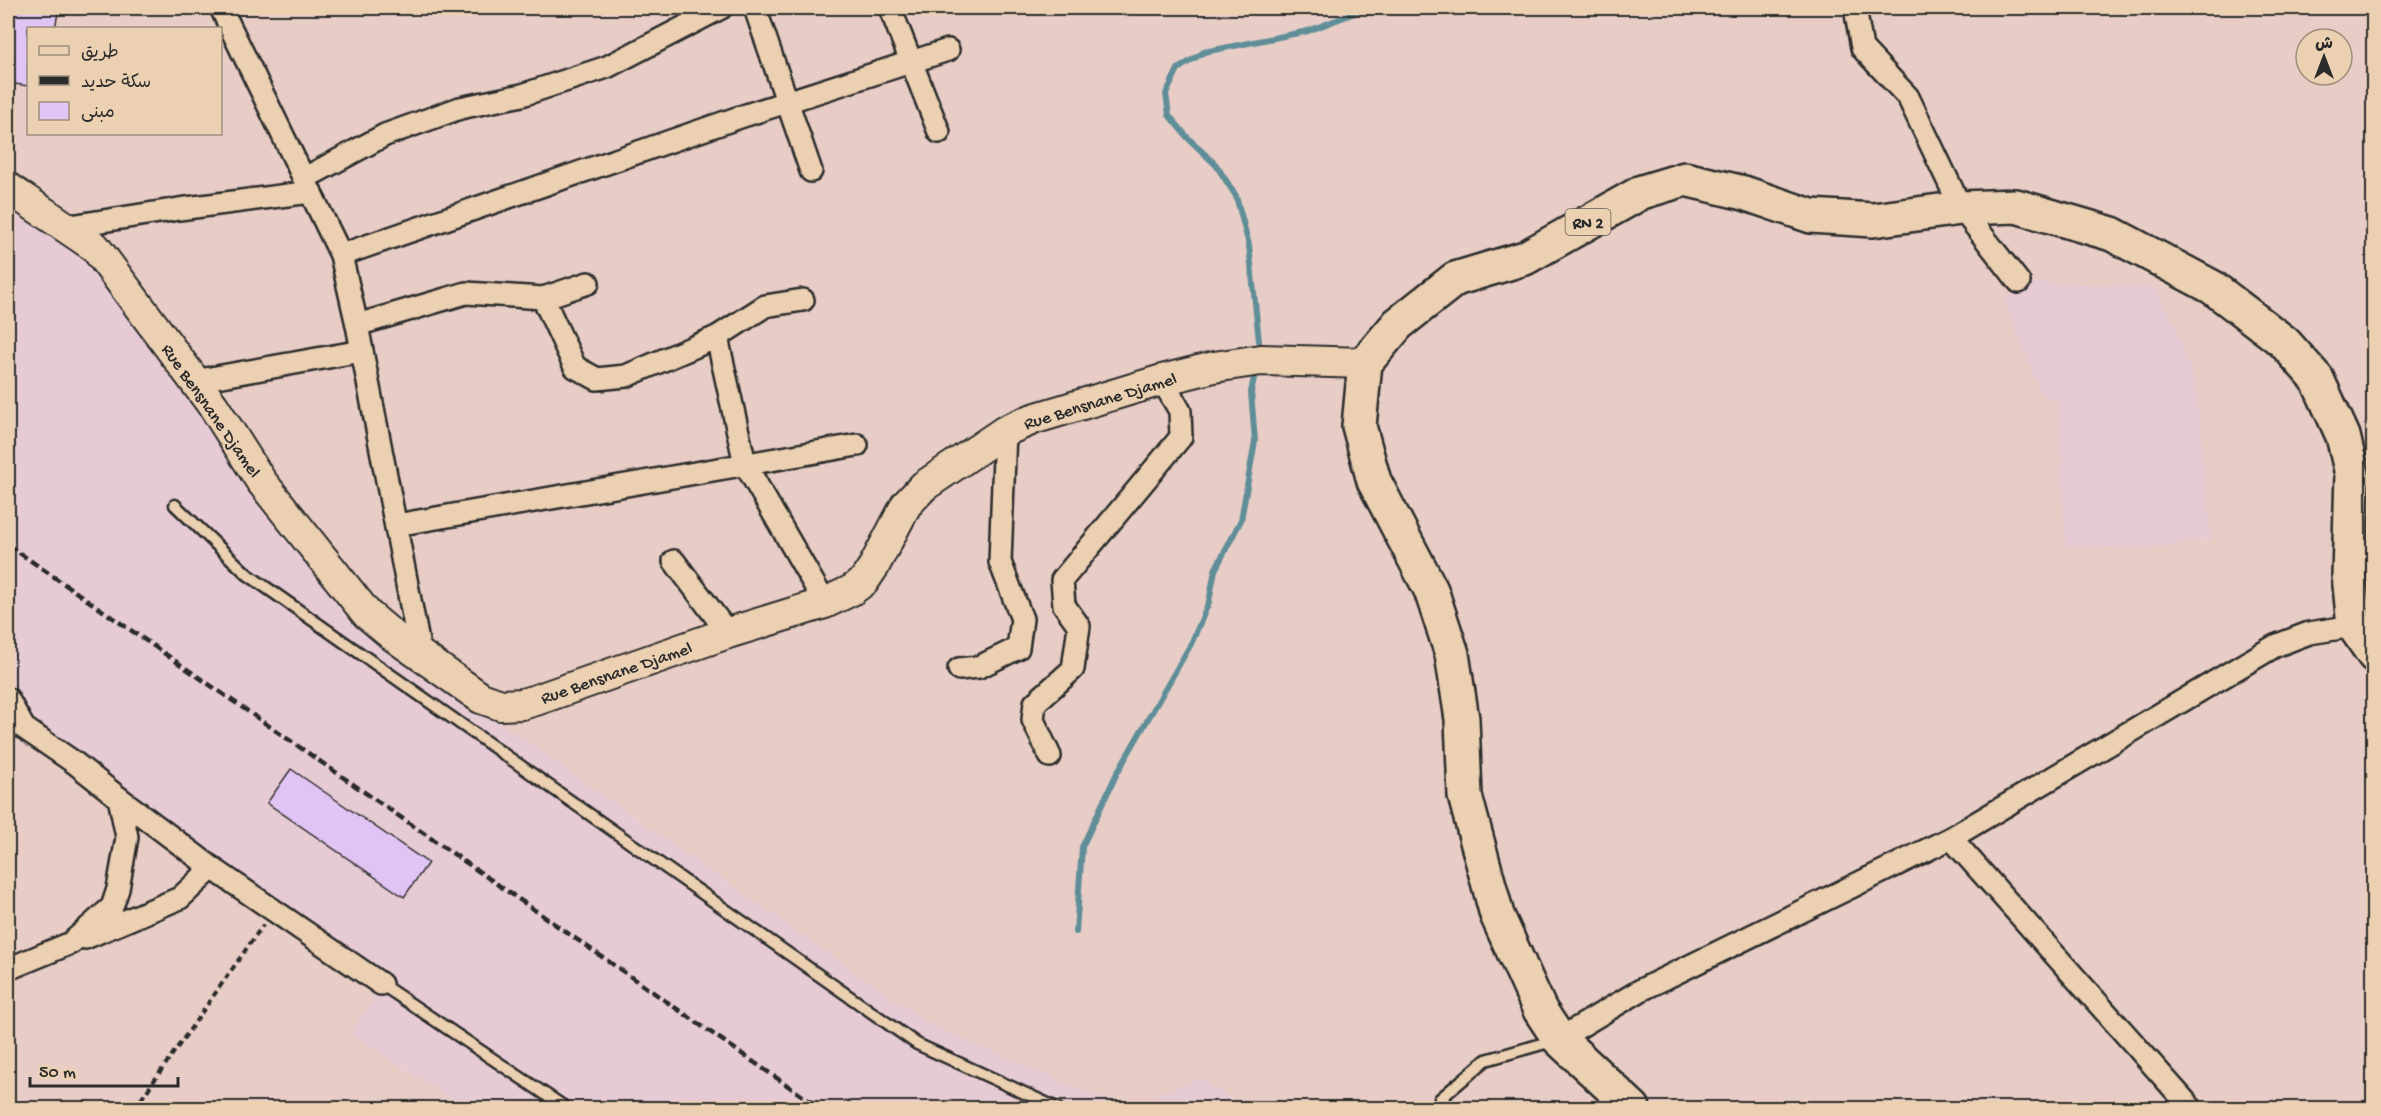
<svg xmlns="http://www.w3.org/2000/svg" width="2381" height="1116" viewBox="0 0 2381 1116" font-family="'Gochi Hand','Playpen Sans Arabic',sans-serif">
  <rect width="100%" height="100%" fill="#e8cdc6"/>
  <filter id="ink" filterUnits="userSpaceOnUse"><feTurbulence type="fractalNoise" baseFrequency=".0167" numOctaves="2"/><feDisplacementMap in="SourceGraphic" scale="12" xChannelSelector="R" yChannelSelector="G"/><feConvolveMatrix kernelMatrix="1 2 1 2 8 2 1 2 1" color-interpolation-filters="sRGB"/></filter>
  <g filter="url(#ink)">
    <g fill="#e6cbd4">
      <path d="M8 197 92 260 301 556 361 625 931 1025 1124 1107 1199 1078 1245 1108H465L350 1034 381 985 75 763 8 699Z"/>
      <path d="M2037 282 2155 287 2174 322 2197 389 2211 540 2149 548 2066 546 2057 402 2040 392 2003 298Z"/>
    </g>
    <g fill="none" stroke-linecap="round" stroke-linejoin="round">
      <g stroke="#5f8e98" stroke-width="6">
        <path d="M1259 341 1249 245 1236 196 1216 165 1187 137 1169 115 1166 94 1178 69 1204 52 1308 31 1352 14 1363 8"/>
        <path d="M1076 932 1082 847 1117 773 1191 644 1209 602 1215 570 1241 520 1255 441 1251 392 1254 378"/>
      </g>
    </g>
    <g fill="#e0c5f4" stroke="#2b2b2b" stroke-width="1.5">
      <path d="M8 8H59L55 28H28V86L8 83Z"/>
      <path d="M291 769 428 863 404 897 267 803Z"/>
    </g>
    <g fill="none" stroke-linecap="round" stroke-linejoin="round">
      <g stroke="#2b2b2b" stroke-width="15">
        <g id="lane">
          <path d="M175 505 247 574 917 1044 1057 1108"/>
          <path d="M381 984 566 1108"/>
          <path d="M1452 1108 1440 1099 1486 1060 1556 1040"/>
        </g>
      </g>
      <g stroke="#2b2b2b" stroke-width="26">
        <g id="street">
          <path d="M221 8 341 255 357 325 421 657"/>
          <path d="M755 8 811 171"/>
          <path d="M890 8 939 132"/>
          <path d="M1855 8 1862 48 1908 97 1961 208 2019 282"/>
          <path d="M305 178 385 135 460 108 522 95 607 67 721 8"/>
          <path d="M64 227 179 209 311 192"/>
          <path d="M341 255 740 117 948 50"/>
          <path d="M543 298 575 367 597 379 626 376 717 337 765 306 803 300"/>
          <path d="M357 325 466 293 543 298 588 283"/>
          <path d="M717 337 745 464 825 603"/>
          <path d="M194 381 362 351"/>
          <path d="M396 525 857 445"/>
          <path d="M674 561 728 633"/>
          <path d="M959 669 979 667 1018 648 1022 619 1000 562 1005 431"/>
          <path d="M8 699 24 728 75 763 119 798 127 837 118 889 112 907 71 943 8 969"/>
          <path d="M1050 756 1033 720 1035 703 1073 669 1079 626 1064 605 1062 580 1181 437 1180 411 1162 380"/>
          <path d="M119 798 212 868 381 984"/>
          <path d="M1951 838 2191 1108"/>
          <path d="M85 938 180 898 212 868"/>
          <path d="M1559 1039 1641 990 1951 838 2275 646 2309 633 2354 626"/>
        </g>
      </g>
      <g stroke="#2b2b2b" stroke-width="34">
        <path id="secondary" d="M8 188 95 247 214 407 261 481 367 614 392 635 481 698 501 705 522 704 536 700 728 633 825 603 852 590 864 581 874 566 906 505 924 486 1005 431 1033 419 1162 380 1214 367 1261 360 1365 363"/>
      </g>
      <g stroke="#2b2b2b" stroke-width="38">
        <path id="primary" d="M1633 1108 1559 1039 1540 1010 1497 915 1465 796 1462 719 1452 654 1431 590 1374 481 1359 426 1365 363 1398 324 1455 279 1525 258 1642 192 1685 179 1744 193 1811 216 1873 220 1961 208 2016 206 2112 234 2212 287 2284 342 2317 379 2343 436 2352 474 2349 575 2354 626 2374 655"/>
      </g>
      <path stroke="#2b2b2b" stroke-width="4" stroke-dasharray="6 4.5" stroke-linecap="butt" d="M135 1108 263 925"/>
      <use href="#lane" stroke="#ebd0b2" stroke-width="10"/>
      <use href="#street" stroke="#ebd0b2" stroke-width="21"/>
      <use href="#secondary" stroke="#ebd0b2" stroke-width="30"/>
      <use href="#primary" stroke="#ebd0b2" stroke-width="33"/>
      <path stroke="#2b2b2b" stroke-width="4.5" stroke-dasharray="9 4.5" stroke-linecap="butt" d="M8 545 820 1108"/>
    </g>
  </g>
  <g text-anchor="middle" stroke-width="4.5" stroke-linejoin="round" paint-order="stroke">
    <rect fill="#ebd0b2" stroke="#655c54" stroke-width="1.5" x="1565.5" y="209" width="45" height="26" rx="4.5"/>
    <g font-size="16" font-weight="bold" fill="#2b2b2b">
      <text x="1588" y="228">RN 2</text>
    </g>
    <g font-size="18" fill="#2b2b2b" stroke="#ebd0b2">
      <text transform="translate(1100 400) rotate(-17)" y="6">Rue Bensnane Djamel</text>
      <text transform="translate(212 410) rotate(55)" y="6">Rue Bensnane Djamel</text>
      <text transform="translate(616 672) rotate(-19)" y="6">Rue Bensnane Djamel</text>
    </g>
  </g>
  <rect width="2381" height="1116" fill="none" stroke="#ebd0b2" stroke-width="30"/>
  <rect x="15" y="15" width="2351" height="1086" fill="none" stroke="#2b2b2b" stroke-width="2" filter="url(#ink)"/>
  <rect x="27" y="27" width="195" height="108" fill="#ebd0b2" stroke="#9e8e7c" stroke-width="1.5"/>
  <rect x="39" y="46" width="30" height="9" fill="#ebd0b2" stroke="#9e8e7c" stroke-width="1.5"/>
  <text x="81" y="57" font-size="18" fill="#2b2b2b">طريق</text>
  <rect x="39" y="76" width="30" height="9" fill="#2b2b2b" stroke="#9e8e7c" stroke-width="1.5"/>
  <text x="81" y="87" font-size="18" fill="#2b2b2b">سكة حديد</text>
  <rect x="39" y="102" width="30" height="18" fill="#e0c5f4" stroke="#9e8e7c" stroke-width="1.5"/>
  <text x="81" y="117" font-size="18" fill="#2b2b2b">مبنى</text>
  <g transform="translate(2324 57)"><circle r="28" fill="#ebd0b2" stroke="#9e8e7c" stroke-width="1.5"/>
  <path d="M0-4.5L10 22L0 15L-10 22Z" fill="#2b2b2b"/>
  <text y="-9" font-size="16" font-weight="bold" text-anchor="middle" fill="#2b2b2b">ش</text>
  </g>
  <path d="M30 1077v9h148v-9" fill="none" stroke="#2b2b2b" stroke-width="3"/>
  <text x="39" y="1077" font-size="18" fill="#2b2b2b" stroke="#ebd0b2" stroke-width="4.5" paint-order="stroke">50 m</text>
</svg>
